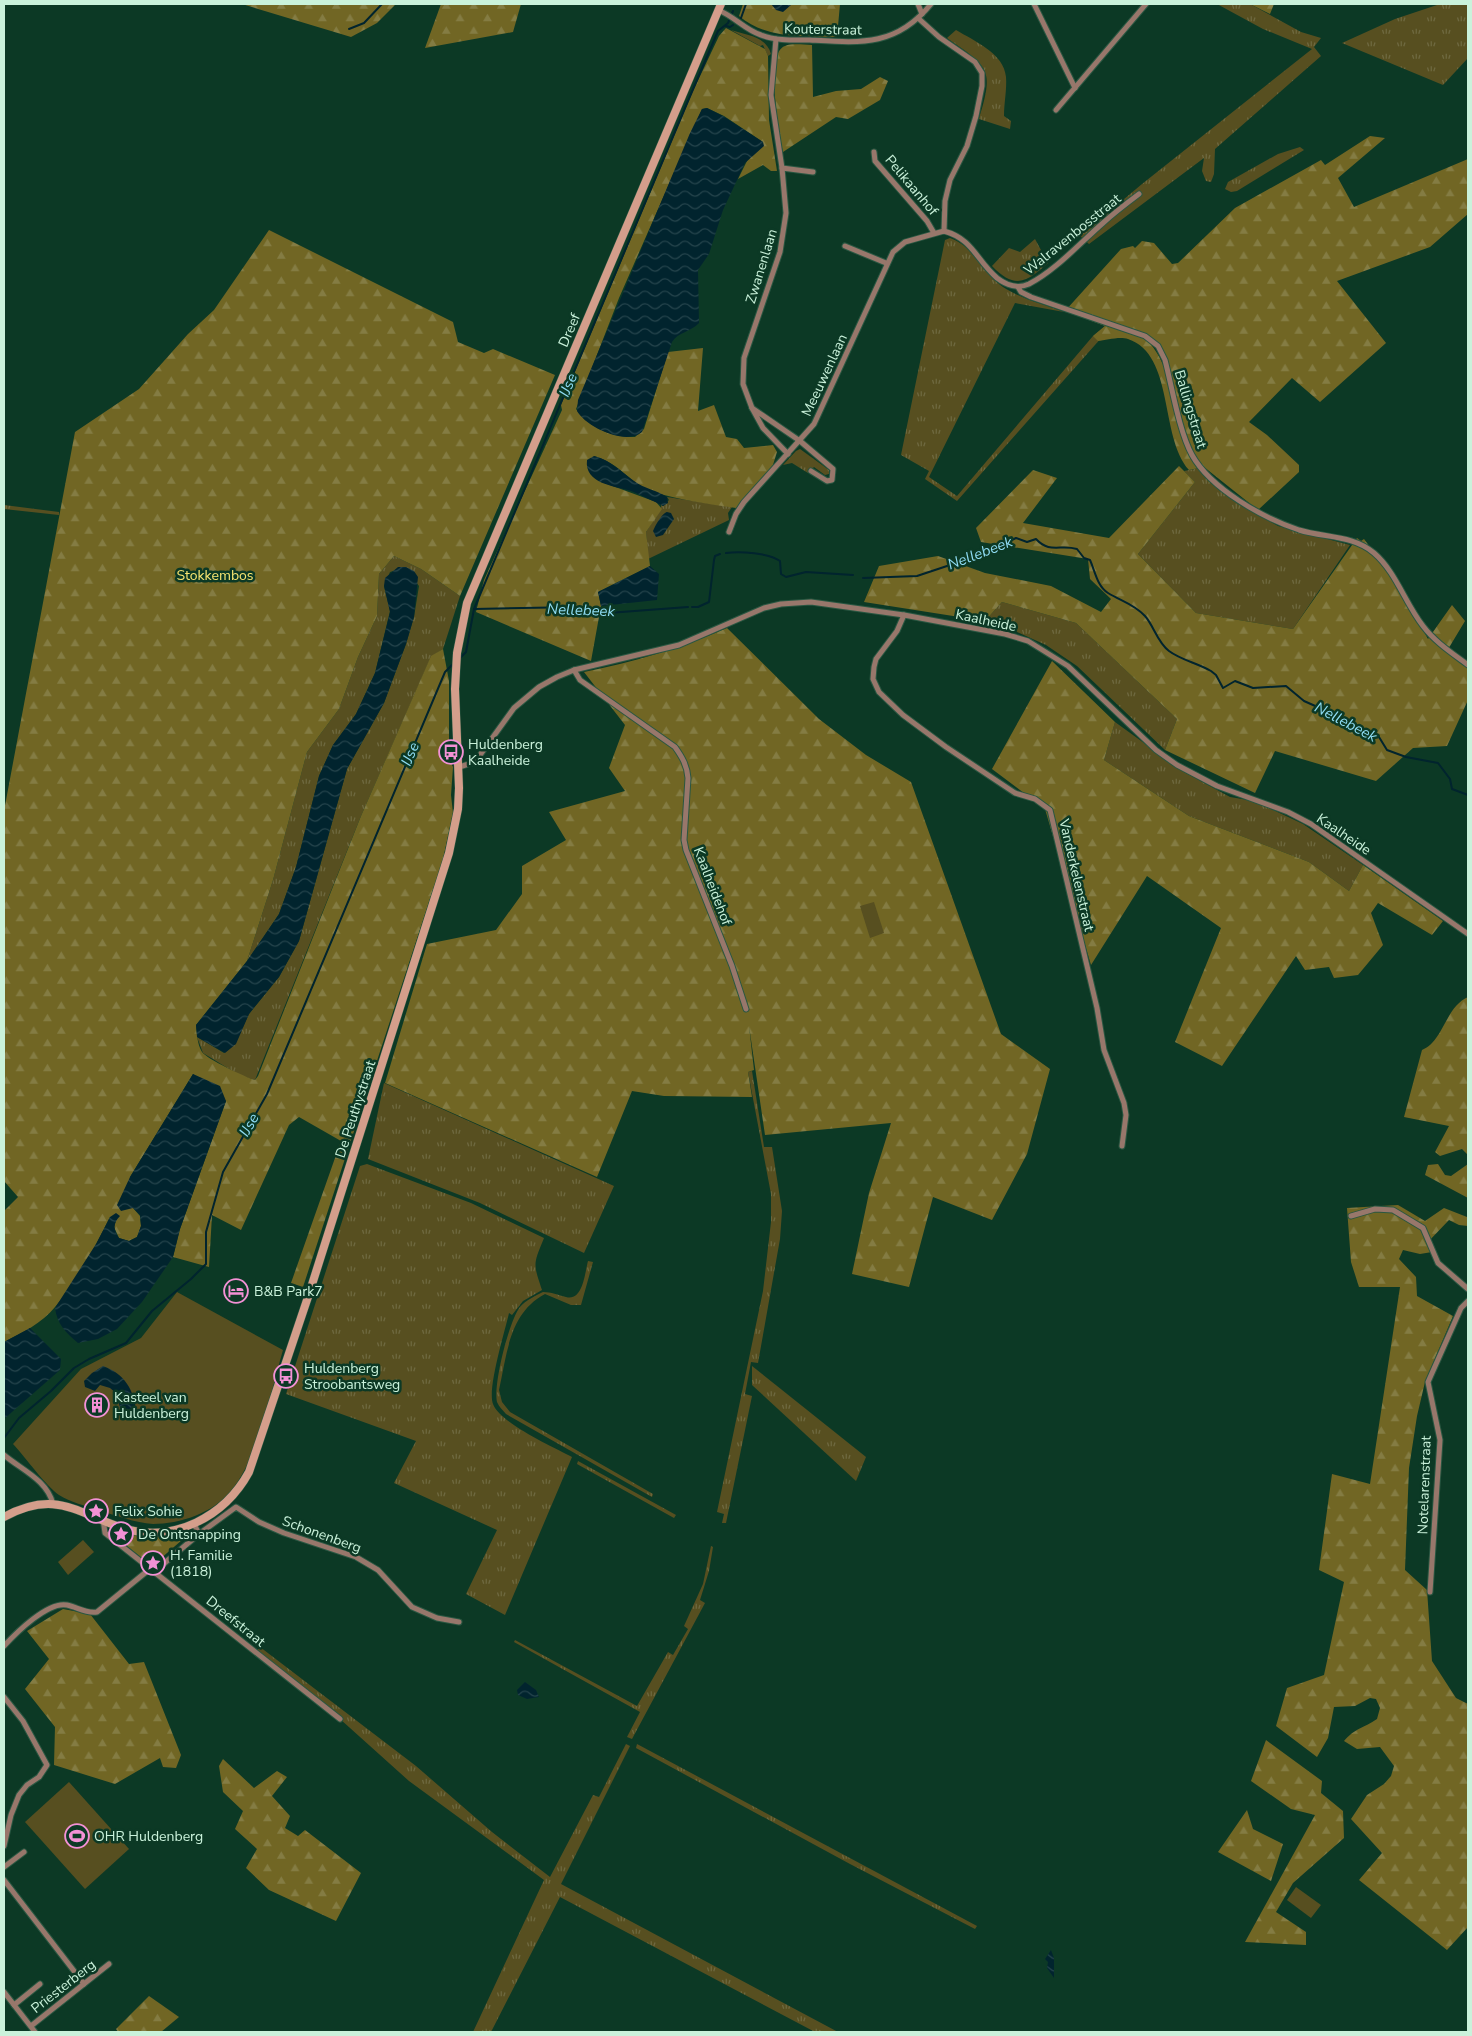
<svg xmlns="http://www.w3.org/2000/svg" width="1472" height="2036" viewBox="0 0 1472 2036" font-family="'Nunito Sans',sans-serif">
  <defs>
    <pattern id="grass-tufts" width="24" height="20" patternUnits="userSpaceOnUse" patternTransform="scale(1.25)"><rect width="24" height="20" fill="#574f20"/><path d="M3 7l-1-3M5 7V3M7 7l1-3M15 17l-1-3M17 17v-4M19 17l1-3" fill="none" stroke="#6e6940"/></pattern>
    <pattern id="forest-firs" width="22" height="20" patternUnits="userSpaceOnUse" patternTransform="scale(1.25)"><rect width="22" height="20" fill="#716624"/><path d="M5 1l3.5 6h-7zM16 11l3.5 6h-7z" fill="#847c43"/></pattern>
    <pattern id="water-waves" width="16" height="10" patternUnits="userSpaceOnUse" patternTransform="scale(1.25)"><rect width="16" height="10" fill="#01242e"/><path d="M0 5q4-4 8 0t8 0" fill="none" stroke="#25444c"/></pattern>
  </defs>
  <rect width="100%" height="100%" fill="#0c3925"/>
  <g fill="url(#grass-tufts)">
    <path d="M1217 4H1250L1301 32 1321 38 1314 47 1321 56 1215 149 1214 174 1211 182 1206 181 1202 171 1204 158 1089 244 1080 236 1142 184 1312 49 1263 29Z"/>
    <path d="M1440 4H1468V58L1443 85 1342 43 1395 19Z"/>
    <path d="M731 30C746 35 766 36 771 54L768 56 763 45 760 46Z"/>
    <path d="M956 30C974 41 1004 53 1006 77 1007 89 1004 103 1004 116L1011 121 1010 129 979 119C995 68 988 67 947 38Z"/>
    <path d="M1300 147 1304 150 1237 191 1231 192 1225 189 1228 182 1278 154Z"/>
    <path d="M950 238C974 246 982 273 1003 287 1021 299 1044 304 1064 312L1015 303 929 477 957 496 1093 336 1105 326 1110 328 957 501 925 479 929 471 901 455 945 240Z"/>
    <path d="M1035 239 1048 263C1027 282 1015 290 992 266L1009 248 1020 252Z"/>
    <path d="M800 449 829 470V474L825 475 814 467 808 473 792 463 783 465 796 451Z"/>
    <path d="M1200 468 1252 511 1278 526 1350 545 1293 629 1196 613 1138 554 1195 482 1184 471Z"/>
    <path d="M667 497 732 507 728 513 729 520 648 559 646 532 661 509V505L663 506 669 500Z"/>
    <path d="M4 505 59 512V515L4 509Z"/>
    <path d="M394 556 421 569 460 596 443 649 431 657 361 816 255 1080 239 1075 203 1053 197 1037 224 1053 235 1044 249 1014 279 977 299 941 347 769 384 703 406 644 414 617 419 586 405 567 390 572 384 586 390 611 375 673 356 714 333 745 319 776 296 867 279 914 247 961 273 880 307 752 339 709 358 657 377 616 379 574Z"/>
    <path d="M1002 602 1076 623 1177 719 1165 750 1077 666 1046 645 1008 628 985 621Z"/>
    <path d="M1115 722 1184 772 1230 797 1254 801 1303 824 1363 865 1349 891 1309 862 1189 816 1104 760Z"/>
    <path d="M752 1071 764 1147H772L782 1211 780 1239 758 1363 751 1362 745 1394 752 1396 726 1523H722L724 1514 717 1512 763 1291 771 1222V1194L748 1072Z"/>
    <path d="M384 1083 614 1186 584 1253 480 1203 368 1159Z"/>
    <path d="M367 1164 471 1203 544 1238C533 1265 533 1263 542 1290L523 1301 512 1315 509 1313C505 1331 487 1389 493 1404 500 1423 553 1447 572 1457L505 1615 466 1594 497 1530 394 1483 416 1441 286 1394 360 1166Z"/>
    <path d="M588 1261 593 1262 581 1305H571L545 1294C509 1313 507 1354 499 1390L502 1402 510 1412 653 1494 652 1497 506 1414C503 1410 499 1407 497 1402 493 1385 509 1321 520 1307 526 1300 535 1296 543 1292 551 1292 558 1295 566 1297 583 1302 585 1272 588 1261Z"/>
    <path d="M752 1366 866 1457 856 1481 752 1385Z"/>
    <path d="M578 1461 676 1515 674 1518 577 1464Z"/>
    <path d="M711 1546 713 1547 709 1571 700 1600 705 1603 632 1739 627 1737 640 1712 514 1642 515 1640 637 1706 668 1652 673 1655 688 1629 684 1626 703 1584Z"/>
    <path d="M260 1647 416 1766 492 1832 550 1877 593 1795 599 1797 626 1744 630 1746 561 1884 838 2032H815L560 1897 491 2032H473L544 1880 409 1781 340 1719 256 1652Z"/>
    <path d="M637 1744 977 1926 975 1929 850 1864 636 1748Z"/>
  </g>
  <g fill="url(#forest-firs)" fill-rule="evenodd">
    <path d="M242 4H396L377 23 351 37Z"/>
    <path d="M441 4H521L513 32 425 48Z"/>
    <path d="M743 4H840L837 37C802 36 766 39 739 16Z"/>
    <path d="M1250 4H1274L1270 14Z"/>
    <path d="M726 28 765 49 768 56 769 120 777 171H771L763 165 738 179 748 159 763 142 724 116 707 108 702 109 619 298 576 409C588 427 613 438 635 437L644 429 668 352 703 348 698 411 714 405 726 437 737 439 744 448 773 445 777 452 772 468 736 508C708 504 680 500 653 492 630 484 620 463 594 456L599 481 656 502 662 509 646 532 650 566 598 592 601 606 591 661 476 612 484 580 562 410 561 405 693 91 719 36Z"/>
    <path d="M812 45 813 97 836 91 861 89 880 77 888 81 880 100 848 119 836 117 783 152C780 135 764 53 785 46 792 43 804 45 812 45Z"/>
    <path d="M1370 136 1385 138 1338 178 1354 207 1468 159V214L1430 247 1337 281 1386 343 1320 402 1292 378 1249 422 1267 435 1299 465V472L1258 510 1204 467 1189 470C1159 436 1175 355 1128 339 1120 336 1106 340 1098 341L1093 336 1105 326 1065 311 1121 249 1133 246 1135 248 1142 241 1154 243 1172 264 1178 263 1235 208 1321 160 1325 165ZM1146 339 1158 344 1168 365 1183 422 1179 423C1172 394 1168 361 1146 339Z"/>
    <path d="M269 230 453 322 458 342 484 353 493 349 555 375 460 596 421 569 394 556 379 574 377 616 358 657 339 709 307 752 273 880 247 961 196 1025C197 1033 197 1044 202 1052 207 1059 245 1077 255 1080L258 1076 361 816 431 656 443 649 449 681V759L453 767 451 795 453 813 443 859 303 1287 291 1283 341 1141 299 1117 289 1125 241 1230 212 1215 209 1267 173 1257 180 1229 226 1101 193 1074 130 1177 133 1208 140 1216 141 1226 137 1237 129 1241 119 1238 114 1227 116 1220 110 1217C95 1247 77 1281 55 1307 42 1323 22 1333 4 1342V1211L18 1197 4 1181V811L75 432 139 389 188 334 214 310Z"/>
    <path d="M1179 466 1195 482 1138 554 1196 613 1293 629 1357 538 1361 541 1364 539 1396 582 1428 639 1452 605 1465 621 1447 651 1468 668V700L1447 746 1413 748 1376 781 1275 751 1255 793 1165 750 1177 719 1076 623 1002 602 985 621 864 602 879 566 938 556 985 573 1051 586 1101 612 1111 599 1090 579 1088 559 981 542 976 528 1033 470 1057 478 1023 523 1109 538Z"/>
    <path d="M727 628 819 719 866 755 911 782 1001 1034 1050 1069 1027 1154 992 1220 933 1197 909 1287 852 1274 869 1193 891 1123 765 1135 749 1026 754 1070 748 1072 752 1097 664 1096 632 1091 597 1177 385 1083 427 944 496 930 522 894V866L566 840 549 812 625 791 609 768 625 725 584 672C634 662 681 648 727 628Z"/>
    <path d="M1052 661 1115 722 1104 760 1189 816 1309 862 1349 891 1363 865 1443 921 1432 935 1378 903 1371 913 1383 945 1358 975 1334 978 1329 967 1305 970 1296 956 1222 1066 1175 1042 1221 928 1147 876 1091 965 1045 809 992 769Z"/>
    <path d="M1468 997V1155L1462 1149 1440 1156 1435 1152 1449 1126 1404 1117 1422 1050C1444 1041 1445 1007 1468 997Z"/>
    <path d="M1438 1164 1445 1175 1451 1176 1468 1164V1198L1425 1175 1428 1165Z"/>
    <path d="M1398 1205 1425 1221 1444 1208 1467 1217 1468 1214V1226L1459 1225 1449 1220 1427 1243 1432 1252 1420 1254 1403 1250 1399 1259 1416 1277 1417 1296 1453 1316 1425 1382 1417 1416 1409 1468 1405 1570 1427 1590 1432 1661 1456 1698 1468 1704V1927L1447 1950 1359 1880 1382 1853 1351 1819 1367 1795 1384 1784 1391 1776 1394 1766 1380 1747 1357 1749 1344 1741C1355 1728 1364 1728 1377 1719L1380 1708 1376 1699 1370 1698 1355 1706 1334 1707 1328 1738 1317 1757 1276 1726 1287 1688 1324 1675 1344 1582 1319 1570 1332 1474 1370 1484 1400 1287H1359L1351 1262 1347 1208Z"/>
    <path d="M132 1532 153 1537 180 1535 182 1540 152 1566 122 1542 124 1537Z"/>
    <path d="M63 1609 90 1614 129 1664 144 1662 181 1755 176 1768 163 1767 160 1758 115 1784 54 1765 55 1727 25 1689 49 1659 27 1631Z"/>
    <path d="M1266 1740 1322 1781 1321 1793 1343 1811 1344 1838 1293 1883 1276 1912 1306 1932V1945L1245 1942 1315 1815 1291 1809 1251 1781Z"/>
    <path d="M223 1759 254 1788 277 1771 287 1777 272 1796 290 1816 285 1828 298 1836 305 1830 361 1873 336 1921 269 1890 246 1868 257 1849 235 1829 243 1811 223 1792 219 1766Z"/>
    <path d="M1247 1810 1253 1829 1283 1844 1271 1881 1218 1852Z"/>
    <path d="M149 1996 179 2017 161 2032H118L116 2029Z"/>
  </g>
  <g fill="#574f20">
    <path d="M874 902 884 933 870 938 860 906Z"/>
    <path d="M177 1292 283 1350C270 1394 260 1455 231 1491 213 1513 180 1524 153 1524 135 1523 115 1515 98 1510 86 1506 70 1502 59 1495 45 1485 26 1458 13 1444L81 1369 141 1338Z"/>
    <path d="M83 1540 94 1552 68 1575 58 1562Z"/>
    <path d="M69 1782 129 1849 85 1889 25 1822Z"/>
    <path d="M1296 1887 1321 1905 1311 1918 1287 1900Z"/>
  </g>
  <g fill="url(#water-waves)">
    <path d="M771 4H791V5L783 12 776 10Z"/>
    <path d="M707 108 723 116 763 142 764 146 745 163 723 210 709 254 698 270 699 323C691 332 678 332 672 342L642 432C626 446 586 427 577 411L578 400 690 133 702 109Z"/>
    <path d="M594 456C612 461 620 471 634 481 645 489 657 490 667 497L668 503 663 506C653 501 641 495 631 491 615 486 584 484 587 460Z"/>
    <path d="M667 512 671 513 674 519 663 535 656 537 653 531C655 526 662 513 667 512Z"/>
    <path d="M650 566 659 574 657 600 601 606 598 592Z"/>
    <path d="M398 567H406L414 571 418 577 414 617 406 644 384 703 347 769 299 941 279 977 249 1014 236 1044 225 1053 197 1037 196 1025 247 961 279 914 296 867 319 776 333 745 356 714 375 673 390 612 384 586 385 578Z"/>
    <path d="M193 1074 220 1086 226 1101 180 1229 173 1257 142 1302 117 1329 98 1339 78 1343C66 1333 57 1324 55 1308L96 1244 110 1217 116 1213 120 1216C113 1223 113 1230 119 1238L129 1241 137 1237 141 1226 140 1215 133 1208 121 1211 117 1205 130 1177Z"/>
    <path d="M30 1328 61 1359 60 1370 4 1419V1342Z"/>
    <path d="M103 1366C124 1373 135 1391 136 1412L125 1417 121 1413 117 1394 110 1388 100 1385 95 1391 85 1387 84 1381 92 1373Z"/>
    <path d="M525 1682 536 1690 539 1697 527 1699 518 1695 517 1690Z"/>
    <path d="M1051 1950 1054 1958V1978L1047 1968 1048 1962 1045 1959Z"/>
  </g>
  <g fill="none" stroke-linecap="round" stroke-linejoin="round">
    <g stroke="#01242e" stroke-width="2">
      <path d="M741 18 746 4"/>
      <path d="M726 26 730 27 733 25"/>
      <path d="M349 29 364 23 382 4"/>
      <path d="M726 553C740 551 769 553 780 561L781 574 786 577 806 572 853 575"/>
      <path d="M863 578 917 576 980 555 1016 538 1027 542 1036 539C1050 554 1060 544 1077 549L1084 558 1090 560C1095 571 1097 586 1108 593 1121 601 1134 604 1145 616 1154 626 1157 642 1169 651 1181 660 1197 663 1211 671L1216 675 1223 688 1235 681 1253 688 1286 686 1304 701 1322 709 1333 719 1379 737 1387 750 1406 757 1438 763 1450 779 1452 789 1468 795"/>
      <path d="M692 607H698L709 602 714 560 715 556 720 554"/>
      <path d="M474 609 579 607 608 613 688 607"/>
      <path d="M460 658 466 652 474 609 688 101 718 31 728 23 733 11"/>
      <path d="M4 1438 19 1418 51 1391 74 1368 89 1359 126 1343 152 1311 191 1279 206 1264V1232L223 1172 267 1094 445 672 453 664"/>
    </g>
    <g stroke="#2a5742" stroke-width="7">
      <g id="street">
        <path d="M918 4 922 14"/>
        <path d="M1034 4 1075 88"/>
        <path d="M718 10C734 16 745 30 761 35 776 41 794 40 810 40 860 43 896 47 931 4"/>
        <path d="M918 18 939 37 975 62 982 73V86L976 116 967 146 950 180 945 201 944 231"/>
        <path d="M1056 110 1146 4"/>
        <path d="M874 152 875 161 927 221 934 233"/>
        <path d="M782 168 813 172"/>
        <path d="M944 231C973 239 976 260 997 278 1006 285 1018 289 1029 284 1056 270 1080 243 1103 223 1114 213 1127 203 1139 194"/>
        <path d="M845 246 886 263"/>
        <path d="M1018 287 1021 292 1031 297 1145 336 1158 346 1165 360C1172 387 1179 431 1192 455 1211 489 1263 518 1299 530 1325 538 1353 535 1374 553 1396 572 1405 603 1423 626 1435 642 1452 653 1468 665"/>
        <path d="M752 408 743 384 744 358 780 252 786 213 782 168 771 95 776 39"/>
        <path d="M788 454 763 428 752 408 800 441 833 469 832 480 827 481 811 471"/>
        <path d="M729 532 736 514 744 502 814 424 893 252 905 242 944 231"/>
        <path d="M904 615 897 631 876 659 874 667 873 679 879 692 903 715 946 747 1015 793 1035 799 1050 810 1097 1008 1104 1050 1124 1103 1126 1115 1122 1146"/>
        <path d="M574 670 580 680 675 747C682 757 687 765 688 778L684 840 686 850 732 966 746 1009"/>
        <path d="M459 767 475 762 514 708 539 687 557 677 574 670 679 645 764 608 781 604 811 602 904 615 1005 634 1028 641 1068 666 1156 750 1177 765 1217 786 1288 812 1311 824 1468 934"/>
        <path d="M1351 1216 1375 1209 1393 1210 1423 1228 1438 1263 1468 1289"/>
        <path d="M4 1455C22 1470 47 1480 53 1504"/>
        <path d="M103 1519 105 1533 340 1719"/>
        <path d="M199 1534 236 1507 259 1522 284 1533 356 1557 378 1570 412 1607 437 1618 459 1622"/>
        <path d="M155 1571 199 1534 194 1524"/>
        <path d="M1430 1592 1440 1440 1428 1382 1461 1308 1468 1301"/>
        <path d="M4 1646C16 1633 48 1601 67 1605 77 1607 86 1614 97 1612L151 1568"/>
        <path d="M4 1697 23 1721 47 1765 39 1777 27 1785 19 1795 11 1815 4 1846"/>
        <path d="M4 1867 24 1852"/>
        <path d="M4 1880 84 1984"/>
        <path d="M4 1992 35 2032"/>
        <path d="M14 2005 40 1984"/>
        <path d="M31 2026 109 1964"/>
      </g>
    </g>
    <g stroke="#2a5742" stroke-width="9">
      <path id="secondary" d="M4 1517C56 1489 76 1513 123 1528 174 1544 225 1516 249 1472L309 1294 449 853 458 809 459 788 455 689 457 653 467 603 721 4"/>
    </g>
    <use href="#street" stroke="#98776b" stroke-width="5"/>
    <use href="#secondary" stroke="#d49e8b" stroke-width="8"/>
  </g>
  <defs>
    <g id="bus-ring" transform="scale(1.25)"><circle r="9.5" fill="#0c3925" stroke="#f391d5" stroke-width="1.5"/><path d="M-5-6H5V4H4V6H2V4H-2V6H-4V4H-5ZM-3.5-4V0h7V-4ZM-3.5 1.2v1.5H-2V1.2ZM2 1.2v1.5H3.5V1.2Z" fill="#f391d5"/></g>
    <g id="hotel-ring" transform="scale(1.25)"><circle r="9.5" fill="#0c3925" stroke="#f391d5" stroke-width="1.5"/><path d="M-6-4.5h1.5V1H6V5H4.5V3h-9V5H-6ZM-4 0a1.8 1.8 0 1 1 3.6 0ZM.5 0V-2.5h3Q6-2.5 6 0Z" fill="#f391d5"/></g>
    <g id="building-ring" transform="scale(1.25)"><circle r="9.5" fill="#0c3925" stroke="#f391d5" stroke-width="1.5"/><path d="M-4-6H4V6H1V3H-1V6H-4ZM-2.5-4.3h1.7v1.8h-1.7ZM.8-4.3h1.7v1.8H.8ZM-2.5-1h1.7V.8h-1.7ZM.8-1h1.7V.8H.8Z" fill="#f391d5"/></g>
    <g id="sight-ring" transform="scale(1.25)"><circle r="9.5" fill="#0c3925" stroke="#f391d5" stroke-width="1.5"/><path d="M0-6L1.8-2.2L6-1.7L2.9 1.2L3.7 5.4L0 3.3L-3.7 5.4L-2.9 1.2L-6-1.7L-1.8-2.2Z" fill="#f391d5"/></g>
    <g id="stadium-ring" transform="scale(1.25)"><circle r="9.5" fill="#0c3925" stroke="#f391d5" stroke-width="1.5"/><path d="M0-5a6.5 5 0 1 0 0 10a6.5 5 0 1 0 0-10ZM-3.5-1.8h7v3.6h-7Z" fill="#f391d5"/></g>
  </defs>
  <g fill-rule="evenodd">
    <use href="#bus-ring" x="451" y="752"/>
    <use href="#hotel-ring" x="236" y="1291"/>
    <use href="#bus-ring" x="286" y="1376"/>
    <use href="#building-ring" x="97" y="1405"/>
    <use href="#sight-ring" x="96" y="1511"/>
    <use href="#sight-ring" x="121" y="1534"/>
    <use href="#sight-ring" x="153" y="1563"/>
    <use href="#stadium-ring" x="77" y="1836"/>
  </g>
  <g text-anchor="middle" stroke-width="5" stroke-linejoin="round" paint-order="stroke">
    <g font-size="14" fill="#caf2db" stroke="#0c3925">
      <text transform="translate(823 29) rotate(1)" y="5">Kouterstraat</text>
      <text transform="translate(912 185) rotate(50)" y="5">Pelikaanhof</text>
      <text transform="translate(1072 234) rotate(-39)" y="5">Walravenbosstraat</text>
      <text transform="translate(761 266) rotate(-73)" y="5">Zwanenlaan</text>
      <text transform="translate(569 330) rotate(-67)" y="5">Dreef</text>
      <text transform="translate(824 375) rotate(-65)" y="5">Meeuwenlaan</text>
      <text transform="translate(1191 409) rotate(73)" y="5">Ballingstraat</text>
      <text transform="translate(986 620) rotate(12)" y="5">Kaalheide</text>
      <text transform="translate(1344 834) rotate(34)" y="5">Kaalheide</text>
      <text transform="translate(1077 875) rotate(77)" y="5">Vanderkelenstraat</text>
      <text transform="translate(713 886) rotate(69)" y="5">Kaalheidehof</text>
      <text transform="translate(355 1109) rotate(-72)" y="5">De Peuthystraat</text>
      <text transform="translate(1424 1485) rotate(-88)" y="5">Notelarenstraat</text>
      <text transform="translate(322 1534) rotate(20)" y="5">Schonenberg</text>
      <text transform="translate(236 1621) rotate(39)" y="5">Dreefstraat</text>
      <text transform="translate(63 1986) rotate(-38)" y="5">Priesterberg</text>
    </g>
    <g font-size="14" fill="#f9e571" stroke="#0c3925">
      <text x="215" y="580">Stokkembos</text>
    </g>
    <g font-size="14" fill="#caf2db" stroke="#0c3925" text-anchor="start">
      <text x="468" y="749">Huldenberg<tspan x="468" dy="16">Kaalheide</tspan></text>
      <text x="254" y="1296">B&amp;B Park7</text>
      <text x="304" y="1373">Huldenberg<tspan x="304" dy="16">Stroobantsweg</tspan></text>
      <text x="114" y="1402">Kasteel van<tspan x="114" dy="16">Huldenberg</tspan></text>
      <text x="114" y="1516">Felix Sohie</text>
      <text x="138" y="1539">De Ontsnapping</text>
      <text x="170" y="1560">H. Familie<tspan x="170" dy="16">(1818)</tspan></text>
      <text x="94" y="1841">OHR Huldenberg</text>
    </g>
    <g font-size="15" font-style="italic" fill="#8fdcf4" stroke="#0c3925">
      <text transform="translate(568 385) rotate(-67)" y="5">IJse</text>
      <text transform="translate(980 553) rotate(-21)" y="5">Nellebeek</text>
      <text transform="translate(581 610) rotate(2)" y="5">Nellebeek</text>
      <text transform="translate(1346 722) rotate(28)" y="5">Nellebeek</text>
      <text transform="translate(410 754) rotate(-67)" y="5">IJse</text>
      <text transform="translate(249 1125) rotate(-60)" y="5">IJse</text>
    </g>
  </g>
  <rect width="1472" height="2036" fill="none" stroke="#caf2db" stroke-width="10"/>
</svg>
